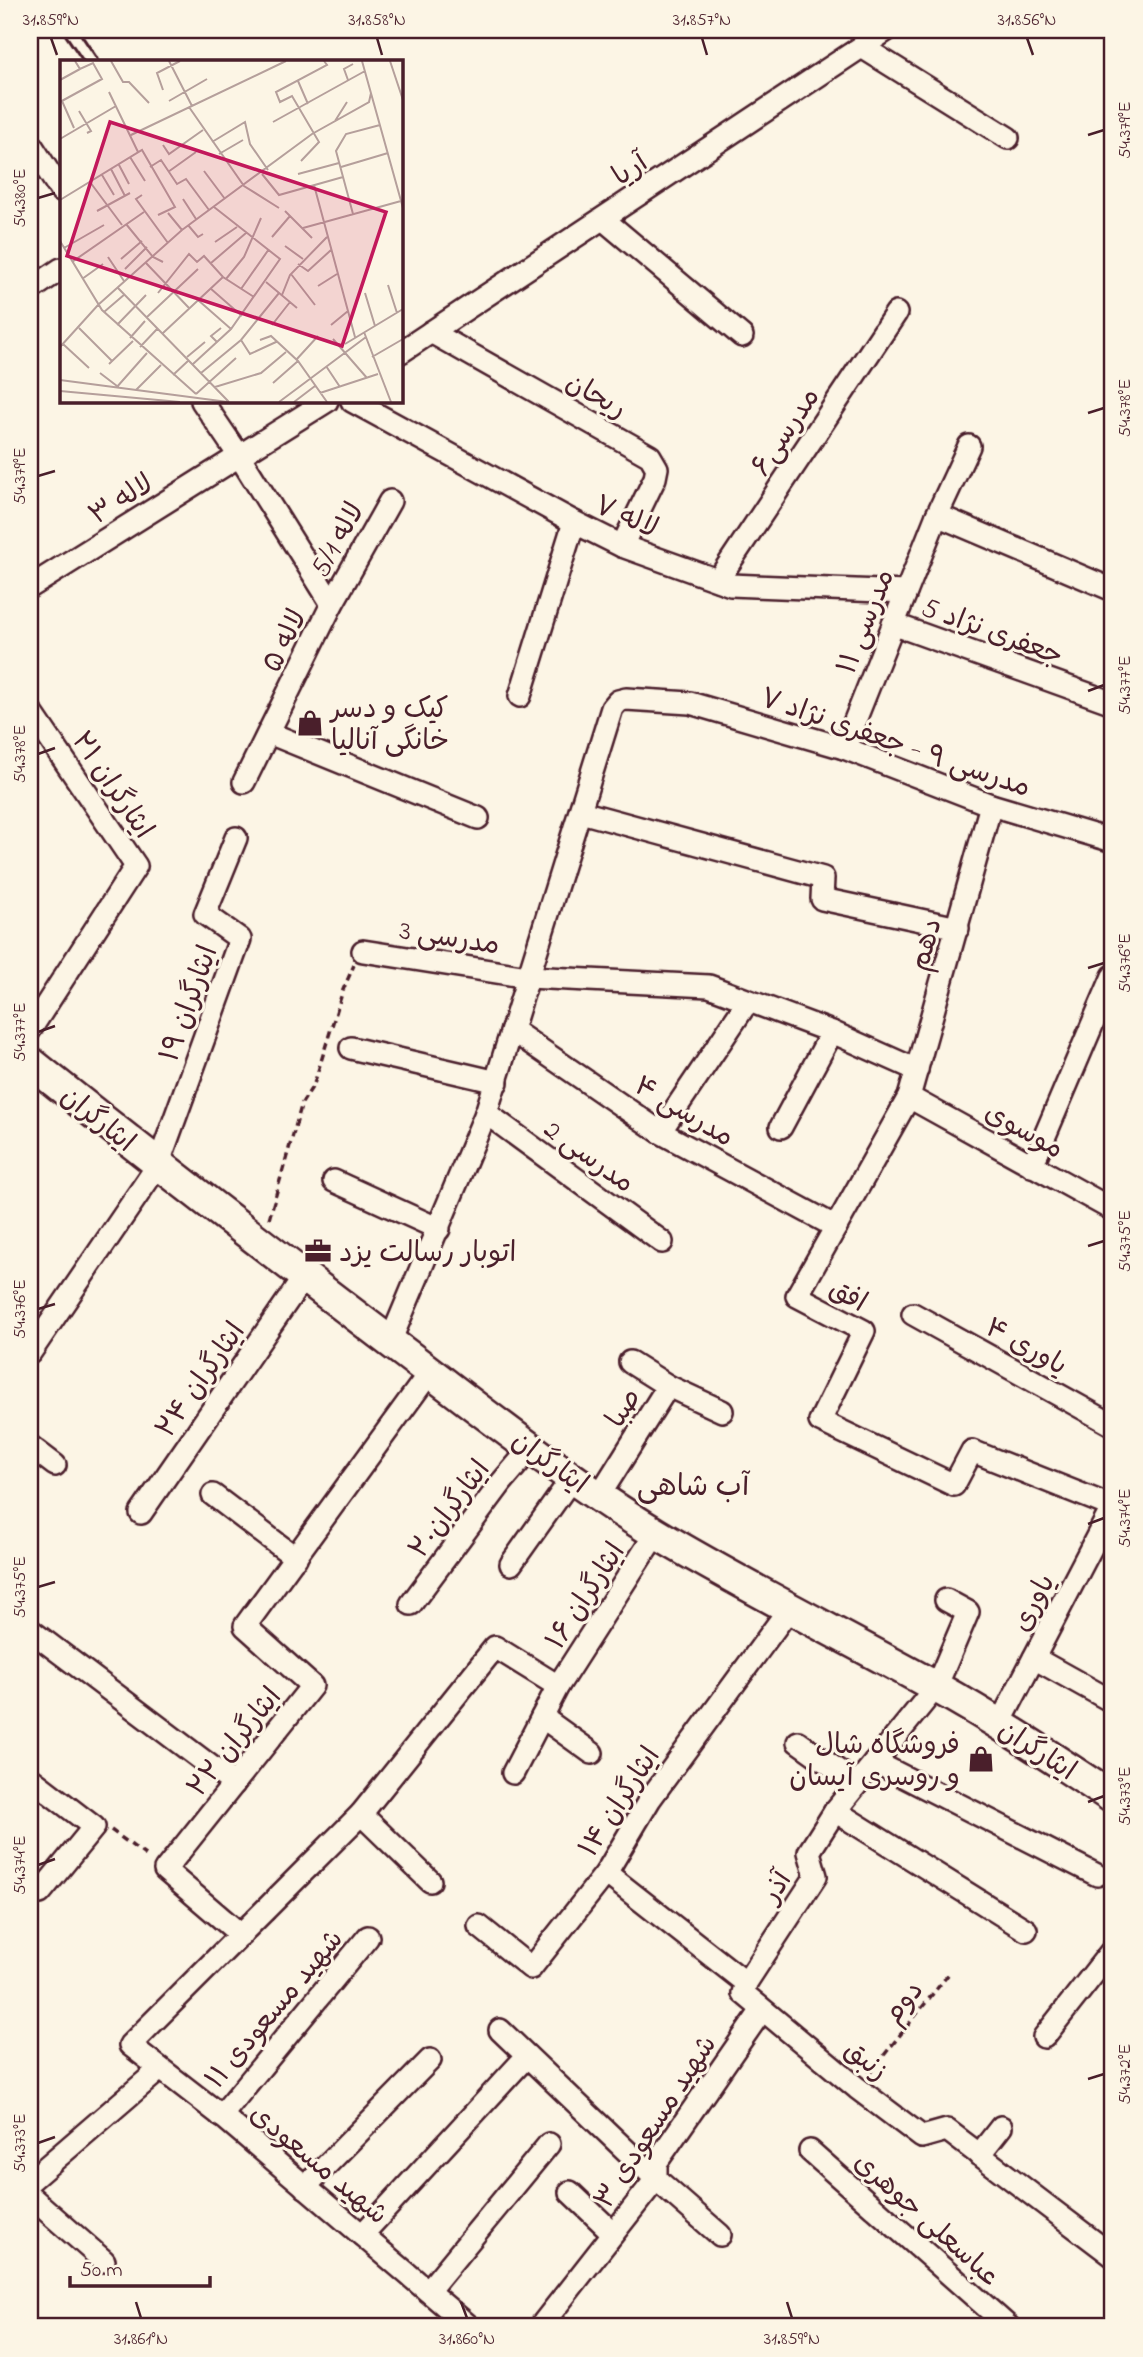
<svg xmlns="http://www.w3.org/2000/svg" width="1143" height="2357" viewBox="0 0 1143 2357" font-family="'Indie Flower','Playpen Sans Arabic',sans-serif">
  <rect width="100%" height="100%" fill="#fcf5e5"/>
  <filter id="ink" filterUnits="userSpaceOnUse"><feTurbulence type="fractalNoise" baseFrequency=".0143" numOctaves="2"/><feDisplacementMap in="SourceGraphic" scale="14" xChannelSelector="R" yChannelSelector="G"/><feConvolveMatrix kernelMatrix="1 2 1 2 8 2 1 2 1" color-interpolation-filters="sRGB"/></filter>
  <g filter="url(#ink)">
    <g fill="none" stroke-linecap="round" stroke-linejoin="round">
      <g stroke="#4a1f2b" stroke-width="16">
        <path id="lane" d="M70 30 91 61"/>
      </g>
      <g stroke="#4a1f2b" stroke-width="26">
        <g id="street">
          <path d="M862 47 1008 138"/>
          <path d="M30 143 61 191"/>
          <path d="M603 219 742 336"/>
          <path d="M30 290 61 269"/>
          <path d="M431 332 650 456 657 468 655 478 622 546"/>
          <path d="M401 352 887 30"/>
          <path d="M202 401 240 457 332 604"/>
          <path d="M352 401 574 522 622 546 731 585 906 592"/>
          <path d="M937 515 1113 590"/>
          <path d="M718 580 896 313"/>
          <path d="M30 587 327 401"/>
          <path d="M893 624 1113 703"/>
          <path d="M520 696 574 522"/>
          <path d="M30 710 136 866 30 1030"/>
          <path d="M269 733 478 818"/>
          <path d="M844 748 937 515 969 446"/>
          <path d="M244 782 332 604 390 501"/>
          <path d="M991 805 909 1097 797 1296 864 1331 820 1421 954 1485 972 1451 1113 1507"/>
          <path d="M581 812 823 878 822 899 958 928"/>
          <path d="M363 951 528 977 709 986 832 1032 917 1070"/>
          <path d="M512 1030 660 1132 836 1227"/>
          <path d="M351 1048 497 1082"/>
          <path d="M909 1097 1113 1210"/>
          <path d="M486 1113 662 1242"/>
          <path d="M781 1127 832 1032"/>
          <path d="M660 1132 748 1001"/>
          <path d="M1032 1166 1113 976"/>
          <path d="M334 1181 439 1229"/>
          <path d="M913 1314 1113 1425"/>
          <path d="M390 1342 486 1113 612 708 618 701 626 699 690 703 844 748 991 805 1113 841"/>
          <path d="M30 1353 158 1165 240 939 205 914 236 838"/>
          <path d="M668 1386 722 1411"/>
          <path d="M30 1446 55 1465"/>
          <path d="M213 1495 296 1558"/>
          <path d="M599 1496 668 1386 630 1362"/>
          <path d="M141 1513 304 1277"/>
          <path d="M511 1564 572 1478"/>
          <path d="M411 1604 502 1482 531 1448"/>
          <path d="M30 1630 234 1784"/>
          <path d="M1034 1658 1113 1702"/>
          <path d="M1000 1723 1113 1506"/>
          <path d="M798 1742 857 1784"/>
          <path d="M592 1753 542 1717 558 1686 656 1533"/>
          <path d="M875 1762 1097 1875"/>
          <path d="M513 1773 542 1717"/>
          <path d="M30 1778 94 1827 40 1893"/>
          <path d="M835 1811 1026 1930"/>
          <path d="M361 1814 430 1881"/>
          <path d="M606 1873 746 1983 743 1993 857 2088 922 2137 947 2130 1113 2256"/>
          <path d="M479 1926 531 1968 606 1873 650 1799 789 1609"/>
          <path d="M241 1935 165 1870 312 1686 245 1626 430 1372"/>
          <path d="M746 1983 816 1876 809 1852 835 1811 936 1687 968 1612 946 1600"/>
          <path d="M500 2030 656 2179 720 2235"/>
          <path d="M1044 2037 1113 1949"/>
          <path d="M221 2116 368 1937"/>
          <path d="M810 2151 1009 2327"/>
          <path d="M979 2155 1001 2127"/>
          <path d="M30 2181 160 2069"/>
          <path d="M305 2187 430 2060"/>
          <path d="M570 2192 613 2233"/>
          <path d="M30 2196 104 2261"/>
          <path d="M362 2235 527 2056"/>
          <path d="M428 2291 549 2144"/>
          <path d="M470 2327 227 2120 130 2045 361 1814 495 1647 558 1686"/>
          <path d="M540 2327 656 2179V2163L762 2010"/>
        </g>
      </g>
      <g stroke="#4a1f2b" stroke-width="35">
        <path id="secondary" d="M30 1062C148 1157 268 1249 389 1341 477 1407 563 1477 657 1534 747 1588 842 1635 934 1686 996 1720 1054 1759 1113 1798"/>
      </g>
      <g stroke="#4a1f2b" stroke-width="3.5" stroke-dasharray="7 5" stroke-linecap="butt">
        <path d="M269 1219 302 1103 314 1084 343 990 354 965"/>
        <path d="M111 1830 149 1858"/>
        <path d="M869 2074 951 1971"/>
      </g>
      <use href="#lane" stroke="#fcf5e5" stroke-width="10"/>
      <use href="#street" stroke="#fcf5e5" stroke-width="21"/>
      <use href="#secondary" stroke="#fcf5e5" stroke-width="30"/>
    </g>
  </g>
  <path fill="none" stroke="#4a1f2b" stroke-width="2.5" d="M51 38 57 55M377 38 382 55M702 38 707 55M1027 38 1033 55M1088 135 1104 130M38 198 55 193M1088 413 1104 408M38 476 55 471M1088 691 1104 685M38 754 55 748M1088 968 1104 963M38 1032 55 1026M1088 1246 1104 1241M38 1309 55 1304M1088 1524 1104 1518M38 1587 55 1582M1088 1802 1104 1796M38 1865 55 1859M1088 2079 1104 2074M38 2143 55 2137M136 2302 141 2318M461 2302 467 2318M787 2302 792 2318"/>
  <defs>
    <g id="shop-bare" transform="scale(2.1)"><path d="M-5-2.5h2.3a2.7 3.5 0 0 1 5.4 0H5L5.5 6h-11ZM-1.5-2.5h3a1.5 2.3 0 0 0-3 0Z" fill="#4a1f2b" stroke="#fcf5e5" stroke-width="2.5" paint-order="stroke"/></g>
    <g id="office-bare" transform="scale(2.1)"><path d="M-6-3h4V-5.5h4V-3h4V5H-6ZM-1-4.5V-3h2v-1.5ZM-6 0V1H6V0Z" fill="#4a1f2b" stroke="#fcf5e5" stroke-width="2.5" paint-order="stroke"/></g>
  </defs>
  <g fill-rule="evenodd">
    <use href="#shop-bare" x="310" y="723"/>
    <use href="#office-bare" x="318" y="1251"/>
    <use href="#shop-bare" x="981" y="1759"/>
  </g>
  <g text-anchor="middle" stroke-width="6" stroke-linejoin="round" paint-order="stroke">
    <g font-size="28" fill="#4a1f2b" stroke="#fcf5e5">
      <text transform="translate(629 168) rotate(-34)" y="10">آریا</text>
      <text transform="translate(597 394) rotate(29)" y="10">ریحان</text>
      <text transform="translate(784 431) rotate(-56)" y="10">مدرسی۶</text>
      <text transform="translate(120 498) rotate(-32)" y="10">لاله ۳</text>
      <text transform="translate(627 515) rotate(24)" y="10">لاله ۷</text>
      <text transform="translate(336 539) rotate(-61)" y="10">لاله 5/1</text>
      <text transform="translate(864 621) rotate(-68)" y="10">مدرسی ۱۱</text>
      <text transform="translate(993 630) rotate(20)" y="10">جعفری نژاد 5</text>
      <text transform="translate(283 640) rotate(-64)" y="10">لاله ۵</text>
      <text transform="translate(896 741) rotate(19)" y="10">مدرسی ۹ - جعفری نژاد ۷</text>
      <text transform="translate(114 784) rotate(56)" y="10">ایثارگران ۲۱</text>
      <text transform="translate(450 936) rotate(9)" y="10">مدرسی 3</text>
      <text transform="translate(924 944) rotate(-74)" y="10">دهم</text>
      <text transform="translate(187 1003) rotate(-70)" y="10">ایثارگران ۱‍۹</text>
      <text transform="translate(685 1110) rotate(31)" y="10">مدرسی ۴</text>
      <text transform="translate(99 1118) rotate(39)" y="10">ایثارگران</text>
      <text transform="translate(1025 1129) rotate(29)" y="10">موسوی</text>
      <text transform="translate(590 1155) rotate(36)" y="10">مدرسی 2</text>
      <text transform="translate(849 1294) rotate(30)" y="10">افق</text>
      <text transform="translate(1027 1345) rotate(29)" y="10">یاوری ۴</text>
      <text transform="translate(199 1379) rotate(-55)" y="10">ایثارگران ۲۴</text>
      <text transform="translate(622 1407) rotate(-58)" y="10">صبا</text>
      <text transform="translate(551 1461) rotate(36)" y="10">ایثارگران</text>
      <text transform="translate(448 1508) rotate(-53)" y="10">۲۰ایثارگران</text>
      <text transform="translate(584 1595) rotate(-57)" y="10">ایثارگران ۱۶</text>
      <text transform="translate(1032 1602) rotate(-62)" y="10">یاوری</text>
      <text transform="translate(233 1741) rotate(-51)" y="10">ایثارگران ۲۲</text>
      <text transform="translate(1038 1749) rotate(33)" y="10">ایثارگران</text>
      <text transform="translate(618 1801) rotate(-57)" y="10">ایثارگران ۱۴</text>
      <text transform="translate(775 1886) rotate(-57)" y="10">آذر</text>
      <text transform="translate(902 2001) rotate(-51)" y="10">دوم</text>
      <text transform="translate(273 2008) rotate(-50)" y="10">شهید مسعودی ۱۱</text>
      <text transform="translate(867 2059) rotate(38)" y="10">زنبق</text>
      <text transform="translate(654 2121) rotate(-57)" y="10">شهید مسعودی ۳</text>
      <text transform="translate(320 2163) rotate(40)" y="10">شهید مسعودی</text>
      <text transform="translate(928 2218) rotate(42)" y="10">عباسعلی جوهری</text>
    </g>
    <g font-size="28" fill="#4a1f2b" stroke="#fcf5e5" text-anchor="start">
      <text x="331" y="717">کیک و دسر<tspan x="331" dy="32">خانگی آنالیا</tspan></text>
      <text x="339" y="1261">اتوبار رسالت یزد</text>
      <text x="960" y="1753" text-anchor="end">فروشگاه شال<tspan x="960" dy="32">و روسری آیسان</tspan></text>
    </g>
    <g font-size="30" fill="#4a1f2b" stroke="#fcf5e5">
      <text x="693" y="1495">آب شاهی</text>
    </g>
  </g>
  <g transform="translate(60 60)">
    <rect width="343" height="343" fill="#fcf5e5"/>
    <path fill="none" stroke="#b59f9b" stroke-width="2" d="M51 1 63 22H69L89 43M109 1 132 46M302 1 343 148M330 1 343 40M0 20 20 9M288 20 284 9 293 4M238 21 248 44M103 30 97 13 120 1M49 32 78 92M2 41 14 68M109 41 147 19M0 42 42 19 33 3 20 9 15 1M129 47 184 126 219 148M19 51 31 71 27 73M275 61 287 42M213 62 305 11M71 75 226 1M0 79 56 46M152 82 185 62 190 84 208 110M103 85 109 94 143 70M159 94 183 80M70 97 85 121M241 101 259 82 232 36 220 42 216 32 267 5 264 1M59 105 69 124M90 107 101 100 117 124 126 119 149 150M281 107 328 93M51 109 65 136M144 111 165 139M108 112 136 92M202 114 219 135 283 117M238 114 279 103M42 115 54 135M30 122 62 165M254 125 295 277M82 135 76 139 108 183M123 139 136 159M0 140 82 90 115 147 98 155M37 151 70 133M225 151 252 178M108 153 122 170M293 154 276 91 286 74 320 65M66 164 93 197 103 202M128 165 138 177 143 174M243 168 341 141M212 177 230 156M0 181 42 250 136 334M155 182 177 167M225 186 243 199M4 188 44 165M48 197 64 221M61 199 82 181M12 202 84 152M86 203 129 248M151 203 186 173M238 204 248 211 271 190M65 209 87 187M231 214 255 245M22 219 43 204M166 219 184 197 201 158M206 222 237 248M328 225 337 253M258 226 277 214M57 227 169 342M150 228 182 256M181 229 209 189M98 233 129 194 137 202 144 196 163 217 194 237M305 233 315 266M222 235 230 215 267 177M138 240 171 269M44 252 65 234M87 257 138 209M57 265 86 235M212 265 230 242M271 265 288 251M19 268 52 301M304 272 331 342M103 273 163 217M70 278 85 261M273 279 307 318M181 280 190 294 216 282M200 280 211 276 238 301 267 342M157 282 151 276 161 268M3 284 29 308M285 284 343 249M0 287 38 245 122 170 252 74 309 42 311 33M80 287 98 268M127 297 145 282M312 297 343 279M236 300 258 276M49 304 73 281M133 304 171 269 220 199 154 147M266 306 280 327M40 313 57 326M141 313 181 280 219 233M113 315 129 300M0 320 168 342M213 323 238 301M155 327 201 313 226 292M56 328 87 293M76 330 101 305M0 331 120 342M260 333 318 314M136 334 176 298M219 342 306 277M234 342 255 326"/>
    <path fill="#c2185b" fill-opacity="0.15" stroke="#c2185b" stroke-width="3.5" d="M50 62 326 152 282 286 7 196Z"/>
    <rect width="343" height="343" fill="none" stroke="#4a1f2b" stroke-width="3.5"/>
  </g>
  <rect width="1143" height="2357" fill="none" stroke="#fcf5e5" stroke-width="77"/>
  <path d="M70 2276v10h140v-10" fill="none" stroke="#4a1f2b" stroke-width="3.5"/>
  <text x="80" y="2276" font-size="21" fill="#4a1f2b" stroke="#fcf5e5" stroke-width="5" paint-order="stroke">50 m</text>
  <rect x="38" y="38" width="1066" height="2280" fill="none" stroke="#4a1f2b" stroke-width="2.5"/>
  <g font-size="18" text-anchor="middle" fill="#4a1f2b">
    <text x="51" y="25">31.859°N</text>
    <text x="377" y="25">31.858°N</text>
    <text x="702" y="25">31.857°N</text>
    <text x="1027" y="25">31.856°N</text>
    <text transform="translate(1124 130) rotate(-90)" y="6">54.379°E</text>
    <text transform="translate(19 198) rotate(-90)" y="6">54.380°E</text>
    <text transform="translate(1124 408) rotate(-90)" y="6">54.378°E</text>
    <text transform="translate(19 476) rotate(-90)" y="6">54.379°E</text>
    <text transform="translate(1124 685) rotate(-90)" y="6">54.377°E</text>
    <text transform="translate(19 754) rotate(-90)" y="6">54.378°E</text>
    <text transform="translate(1124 963) rotate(-90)" y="6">54.376°E</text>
    <text transform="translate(19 1032) rotate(-90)" y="6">54.377°E</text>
    <text transform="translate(1124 1241) rotate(-90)" y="6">54.375°E</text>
    <text transform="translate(19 1309) rotate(-90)" y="6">54.376°E</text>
    <text transform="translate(1124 1518) rotate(-90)" y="6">54.374°E</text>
    <text transform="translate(19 1587) rotate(-90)" y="6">54.375°E</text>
    <text transform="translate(1124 1796) rotate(-90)" y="6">54.373°E</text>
    <text transform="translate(19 1865) rotate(-90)" y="6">54.374°E</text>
    <text transform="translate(1124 2074) rotate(-90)" y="6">54.372°E</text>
    <text transform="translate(19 2143) rotate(-90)" y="6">54.373°E</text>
    <text x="141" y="2344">31.861°N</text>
    <text x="467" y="2344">31.860°N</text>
    <text x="792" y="2344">31.859°N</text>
  </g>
</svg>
